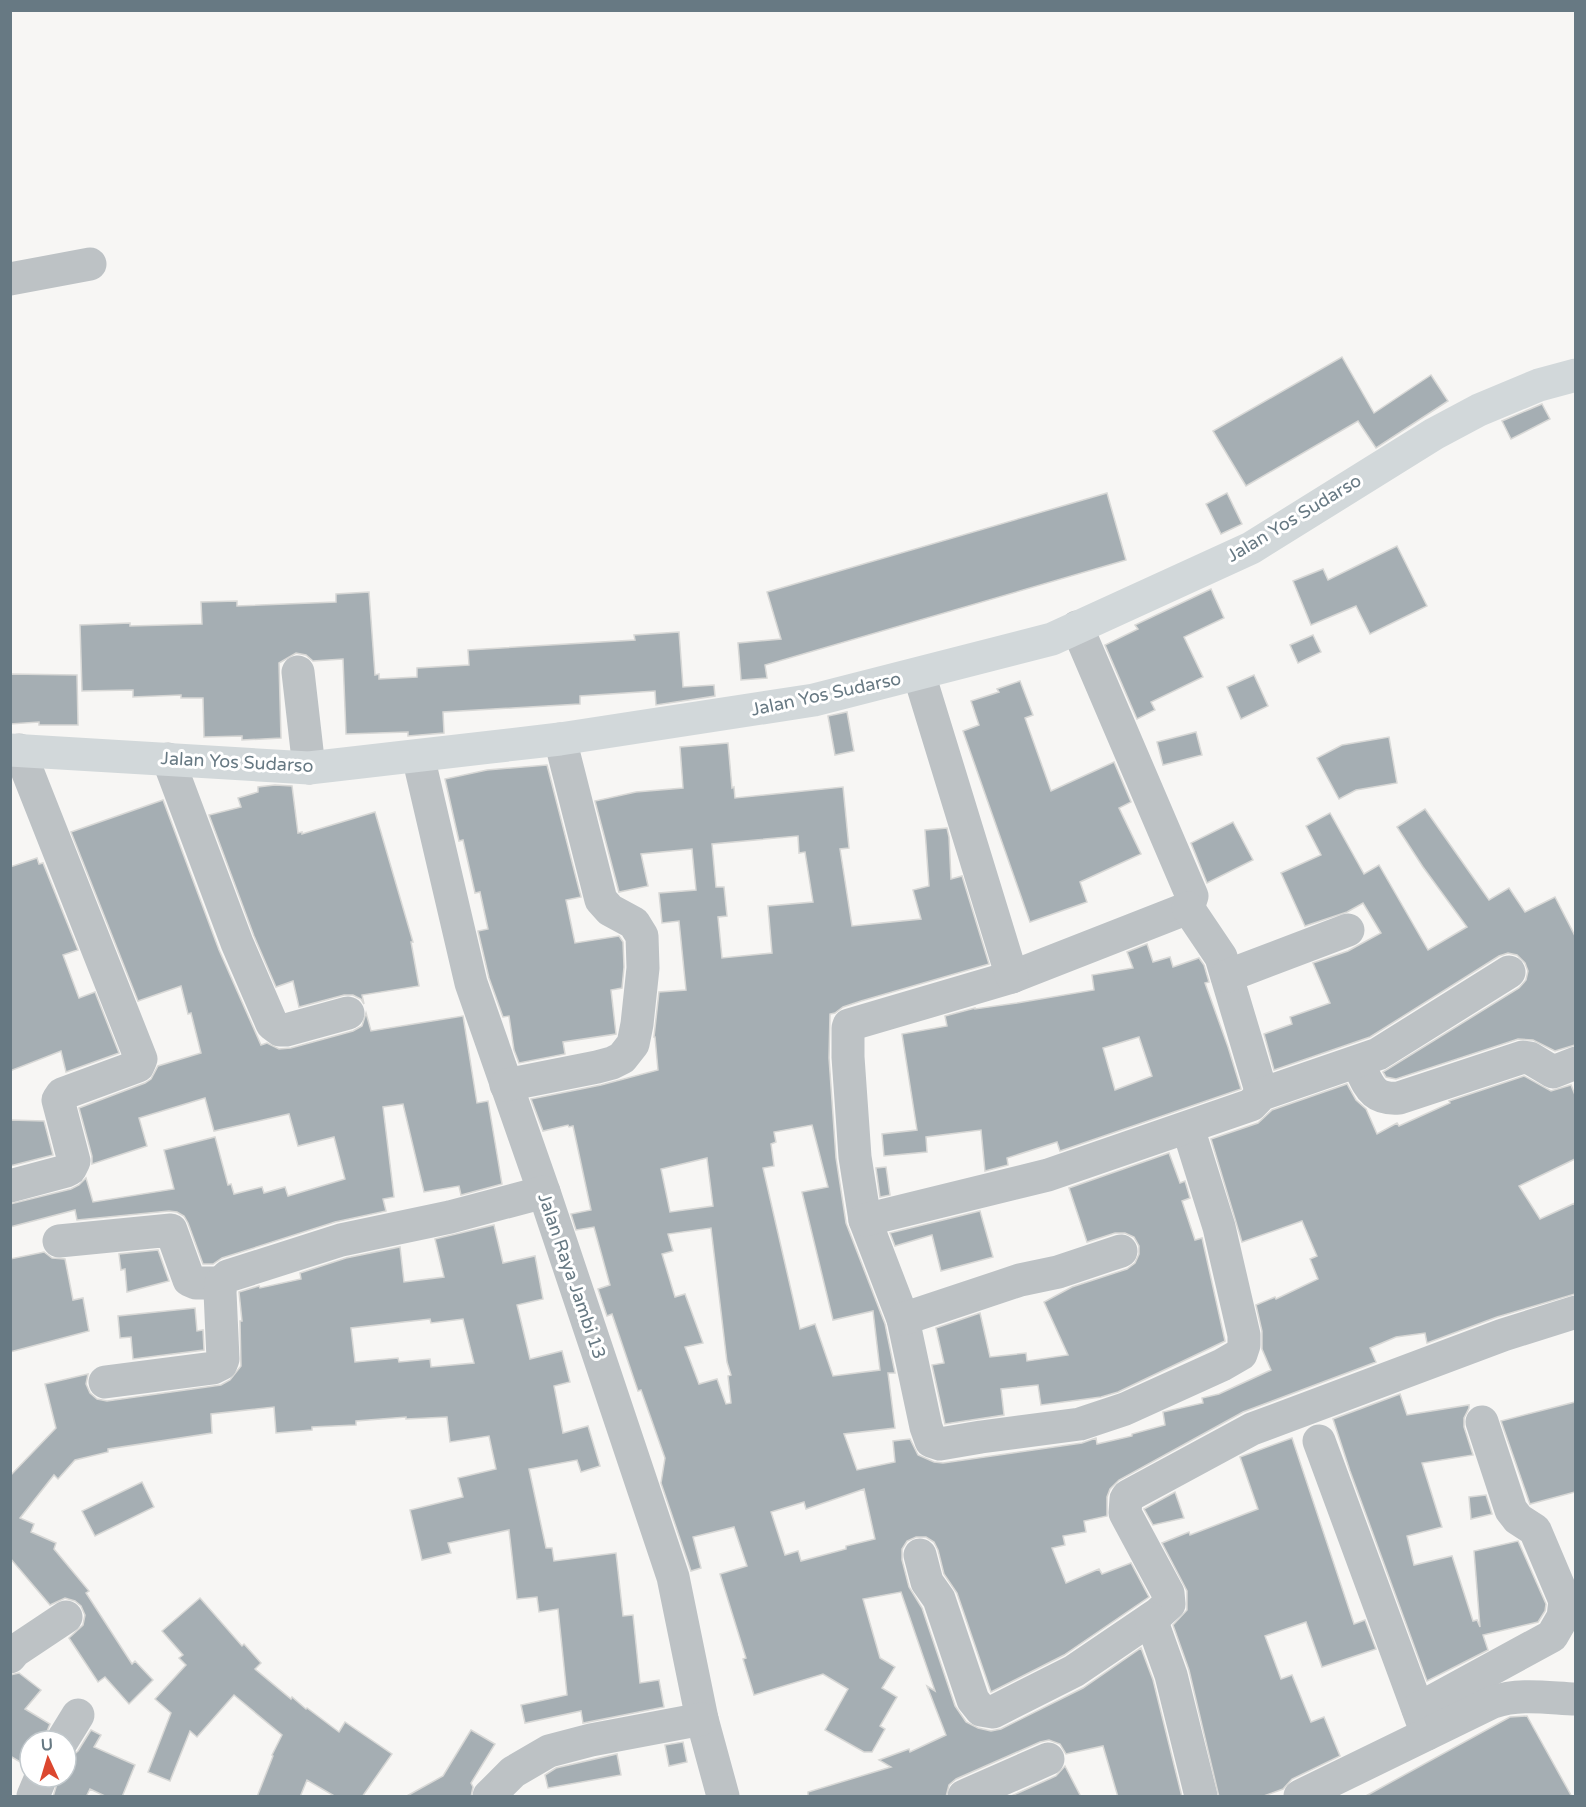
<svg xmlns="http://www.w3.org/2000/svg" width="1586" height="1807" viewBox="0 0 1586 1807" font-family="'Varela Round',sans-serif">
  <rect width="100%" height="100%" fill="#f7f6f4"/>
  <g fill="#a5aeb3" stroke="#d8d8d6" stroke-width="1.5" fill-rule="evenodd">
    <path d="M1342 357 1374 413 1431 375 1448 401 1376 448 1358 421 1246 486 1213 431Z"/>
    <path d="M1542 404 1550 419 1511 439 1502 421Z"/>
    <path d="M1107 493 1126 560 765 665 767 678 741 680 738 643 781 639 767 592Z"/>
    <path d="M1227 493 1242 524 1221 534 1206 504Z"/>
    <path d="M1397 546 1427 606 1370 634 1356 606 1311 625 1293 581 1323 569 1328 580Z"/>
    <path d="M1211 589 1224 618 1184 637 1203 677 1151 702 1155 710 1137 719 1105 645 1138 629 1135 625Z"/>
    <path d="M369 592 375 675 379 674V679L417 677V668L469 665 468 650 635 640 634 635 679 632 683 687 714 685 715 696 656 705 655 691 580 696V704L443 712 444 733 408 736V732L346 734 343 659 313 661 306 655 296 653 279 663 281 738 242 740V736L204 737 203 698H181V695L133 697V690L82 691 80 625 130 623V626L202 624 201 602 237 601V606L336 602V594Z"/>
    <path d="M1313 635 1321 652 1298 663 1290 645Z"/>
    <path d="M10 674 77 675 78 725H39V722L10 724Z"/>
    <path d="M1254 675 1268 706 1241 719 1227 687Z"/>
    <path d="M1020 681 1033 715 1025 718 1051 791 1114 762 1131 802 1119 808 1141 854 1080 882 1087 902 1030 922 963 731 979 725 971 701 999 692 997 689Z"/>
    <path d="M847 712 854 751 835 755 828 716Z"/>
    <path d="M1196 732 1202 755 1163 765 1157 742Z"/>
    <path d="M1389 737 1397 783 1356 790 1339 799 1317 758 1342 745Z"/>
    <path d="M728 743 732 788 734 787 735 798 843 787 849 848 840 849 852 926 921 919 913 890 929 886 925 830 947 828 949 837 951 879 962 876 989 964 861 1001 843 1007 835 1013 830 1014 829 1058 836 1158 846 1223 885 1324 895 1373H888L895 1428 844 1434 857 1470 895 1462 893 1441 910 1439 918 1455 934 1462 943 1463 1082 1443 1096 1438 1097 1444 1132 1436V1434L1165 1425 1163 1412 1203 1403 1202 1398 1219 1394 1271 1370 1262 1349V1331L1256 1305 1275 1297 1276 1299 1318 1279 1310 1259 1317 1256 1302 1221 1242 1242 1211 1139 1258 1123 1272 1110 1347 1084 1356 1100 1366 1109 1377 1134 1397 1123 1399 1126 1450 1103 1449 1101 1524 1076 1551 1091 1571 1085 1575 1095V1159L1519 1186 1540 1219 1575 1203V1294L1497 1317 1427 1343 1425 1333 1396 1337 1370 1348 1376 1362 1243 1412 1119 1480 1110 1489 1107 1497V1516L1084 1521 1086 1532 1063 1536 1065 1545 1052 1548 1066 1583 1099 1569 1102 1574 1131 1563 1149 1597 1064 1655 991 1692 957 1593 944 1574 938 1550 934 1542 926 1537H916L907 1541 902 1549V1560L909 1587 922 1608 955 1706 966 1722 978 1728 991 1731 1001 1729 1083 1688 1141 1648 1153 1680 1182 1797H1118L1103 1746 1066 1754 1060 1744 1049 1740 1040 1742 956 1779 949 1785 946 1797H808V1792L891 1767 879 1760 909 1749 910 1752 946 1735 927 1686 935 1691 901 1592 863 1599 880 1658 895 1667 882 1688 897 1697 880 1726 885 1729 872 1752H864L825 1730 848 1689 823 1674 754 1695 743 1659 746 1658 720 1574 747 1566 734 1527 693 1537 701 1568 691 1571 661 1483 665 1458 641 1390 638 1391 612 1314 607 1316 598 1289 610 1285 594 1227 576 1230 571 1214 591 1210 573 1126 569 1127 568 1125 543 1131 531 1099 601 1085 658 1070 655 1037H654L659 992 686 990 679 921 662 923 659 893 696 890 692 849 641 854 648 886 619 892 595 801 636 792 683 788 680 747ZM798 836 799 853 805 852 813 902 768 906 772 953 722 958 718 917 727 916 724 887H716L712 844ZM812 1125 828 1187 802 1192 833 1320 873 1311 880 1370 833 1376 815 1324 800 1329 763 1168 774 1166 771 1144 776 1142 774 1132ZM707 1158 713 1206 670 1212 661 1169ZM711 1228 727 1362 731 1375 728 1376 731 1403 726 1404 717 1379 699 1384 685 1347 703 1343 685 1294 675 1297 662 1254 673 1251 668 1234ZM864 1489 875 1539 846 1546V1549L801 1561 798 1551 785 1555 771 1512 804 1502 806 1509Z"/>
    <path d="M547 765 581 897 566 900 575 943 619 936 623 942 624 967 622 988 611 990 616 1034 563 1042 565 1054 519 1063 514 1050 509 1016 503 1017 489 978 478 931 488 929 480 892 475 893 463 840 459 841 445 779 487 770Z"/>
    <path d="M275 785 292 786 298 833 302 832V834L375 812 413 942H411L419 986 362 995 364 1004 361 999 353 995H344L299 1007 293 981 276 987 254 936 209 815 241 807 238 798 258 792V787Z"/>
    <path d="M163 800 219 950 261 1045 267 1043 279 1049 291 1048 353 1031 362 1026 366 1013 371 1031 463 1016 477 1103 488 1101 502 1184 461 1195 459 1186 424 1192 403 1104 383 1107 394 1197 383 1199 386 1211 335 1222 222 1258 213 1264H203L188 1223 184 1216 177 1212 169 1211 77 1220 75 1210 10 1227V1204L71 1189 79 1185 86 1178 93 1202 174 1189 164 1150 215 1137 228 1185 231 1184 234 1194 262 1187 264 1193 285 1187 288 1196 345 1179 334 1137 298 1146 289 1114 214 1131 205 1098 139 1118 147 1146 92 1164V1156L79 1108 145 1083 151 1079 158 1066 201 1053 191 1013 188 1014 181 986 138 1001 71 832Z"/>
    <path d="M1425 809 1489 900 1509 888 1525 912 1555 897 1575 936V1045L1555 1051 1533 1040 1518 1039 1396 1079 1386 1077 1383 1072 1519 988 1526 980 1528 971 1525 963 1517 955 1508 953 1499 956 1370 1037 1274 1070 1264 1034 1292 1024 1290 1017 1330 1003 1313 963 1348 951 1381 933 1363 903 1347 912 1305 926 1281 873 1321 855 1306 826 1330 813 1364 874 1379 865 1428 950 1467 927 1423 867 1397 827Z"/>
    <path d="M1233 822 1253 860 1207 883 1191 843Z"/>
    <path d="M37 858 39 864 43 863 78 950 63 955 79 998 95 992 119 1053 66 1072 61 1051 10 1071V867Z"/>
    <path d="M1147 944 1153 962 1170 957 1173 967 1199 958 1204 965 1209 982 1205 983 1228 1047 1241 1089 1060 1151 1057 1142 1007 1158 1008 1165 985 1171 981 1130 926 1137 927 1152 884 1156 882 1134 917 1130 902 1034 947 1026 945 1016 975 1008V1009L1017 1003 1094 990 1092 975 1133 968 1127 952ZM1139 1037 1152 1076 1115 1090 1103 1048Z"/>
    <path d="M10 1120 44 1121 53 1155 10 1166Z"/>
    <path d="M1169 1153 1180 1183 1185 1181 1190 1198 1182 1201 1195 1240 1202 1238 1225 1341 1118 1392 1101 1397 1041 1405 1038 1385 1001 1389 1004 1415 945 1424 932 1365 944 1363 936 1328 980 1313 990 1357 1026 1353 1027 1361 1068 1355 1044 1302 1072 1287 1127 1269 1135 1263 1139 1254V1246L1134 1237 1125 1233H1115L1087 1242 1069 1188Z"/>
    <path d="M886 1167 890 1195 880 1197 876 1168Z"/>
    <path d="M980 1211 993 1257 941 1271 932 1235 895 1246 890 1233Z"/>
    <path d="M494 1225 503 1263 535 1256 543 1299 517 1305 530 1359 562 1351 570 1382 554 1386 563 1433 588 1426 600 1466 581 1472 577 1460 529 1469 546 1548H552L554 1561 616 1553 623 1616 633 1615 640 1683 659 1680 664 1707 583 1723 581 1711 525 1723 521 1705 567 1695 558 1609 539 1612 537 1597 517 1599 509 1530 448 1543 451 1553 422 1560 410 1510 463 1497 458 1478 496 1469 489 1436 450 1442 447 1417 406 1419V1417L356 1421V1425L312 1427V1430L276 1433 274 1407 211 1414 212 1433 108 1449V1452L75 1460 58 1479 54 1475 20 1518 34 1524 31 1532 56 1543 54 1549 89 1591 86 1593 132 1664 135 1661 153 1680 129 1704 105 1677 98 1682 69 1638 83 1625 85 1615 81 1606 75 1601 65 1598 50 1605 10 1558V1476L56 1428 45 1384 88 1374 86 1384 90 1393 97 1399 107 1401 221 1385 230 1380 241 1366 240 1321H242L239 1292 259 1286 260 1288 301 1279 300 1273 346 1258 400 1247 404 1282 444 1277 435 1239ZM430 1319 431 1323 463 1319 474 1363 431 1367 430 1359 399 1362 398 1358 355 1362 351 1328Z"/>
    <path d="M158 1250 169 1281 127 1292 125 1269 121 1270 119 1254Z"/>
    <path d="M44 1252 52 1258 65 1259 73 1300 83 1298 89 1331 10 1352V1259Z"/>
    <path d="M195 1308 197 1331 203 1330 204 1350 133 1359 131 1337 120 1338 118 1316Z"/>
    <path d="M1400 1394 1407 1415 1469 1405V1408L1464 1418V1427L1473 1455 1422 1463 1442 1527 1407 1536 1414 1565 1452 1556 1473 1621 1477 1620 1480 1627 1474 1551 1518 1541 1546 1604 1545 1611 1538 1622 1483 1635 1488 1650 1427 1681 1350 1471 1333 1419Z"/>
    <path d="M1575 1402V1492L1530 1504 1501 1421Z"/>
    <path d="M1292 1438 1354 1624 1365 1620 1376 1649 1322 1667 1306 1622 1265 1636 1281 1679 1292 1675 1311 1722 1324 1717 1340 1756 1292 1779 1283 1789 1261 1797H1219L1189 1670 1173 1625 1187 1610V1591L1162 1543 1189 1532 1190 1535 1258 1509 1240 1457Z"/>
    <path d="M142 1482 154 1507 95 1536 82 1511Z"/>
    <path d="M1175 1492 1184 1518 1153 1525 1144 1509Z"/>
    <path d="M1486 1495 1492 1514 1471 1519 1469 1497Z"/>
    <path d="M200 1598 242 1646 244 1644 261 1663 255 1669 291 1699 292 1697 306 1709 307 1708 339 1732 345 1722 392 1754 362 1797H336L307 1780 300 1797H257L273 1756 272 1755 282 1735 234 1695 197 1737 190 1731 170 1781 148 1772 171 1713 155 1699 186 1665 179 1658 183 1655 162 1631Z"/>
    <path d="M19 1673 41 1690 25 1709 50 1724 43 1741H30V1762L27 1766 10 1756V1675Z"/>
    <path d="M1527 1716 1572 1797H1364L1510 1717Z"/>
    <path d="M91 1730 101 1735 94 1747 135 1765 122 1797H107L90 1789 86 1797H53L59 1777H66V1759L71 1757 78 1751Z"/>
    <path d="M471 1730 495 1744 471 1783 473 1787 471 1797H405L443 1776Z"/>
    <path d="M683 1742 687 1762 669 1766 665 1745Z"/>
    <path d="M617 1754 621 1775 548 1788 545 1775 556 1768Z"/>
    <path d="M1065 1766 1081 1797H1009L1056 1776Z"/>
  </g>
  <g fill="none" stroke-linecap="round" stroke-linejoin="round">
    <g stroke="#bdc2c5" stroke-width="33">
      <path d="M10 279 90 264"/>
      <path d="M1077 627 1192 896 1188 908 1012 977 859 1022 849 1025 848 1028V1057L855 1157 865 1220 903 1319 926 1427 931 1441 940 1444 981 1437 1080 1424 1125 1409 1222 1365 1241 1354 1244 1345V1335L1219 1227 1188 1128"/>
      <path d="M298 672 309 768"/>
      <path d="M919 674 1012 977"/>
      <path d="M418 756 471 983 544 1192 673 1577 702 1719 723 1796"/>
      <path d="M168 759 237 943 272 1024 280 1030H286L348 1013"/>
      <path d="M1188 908 1221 957 1262 1094"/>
      <path d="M1227 976 1348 930"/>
      <path d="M1357 1062C1369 1084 1370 1100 1399 1098L1523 1057 1530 1058 1553 1072 1576 1063"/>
      <path d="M506 1085 597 1067 612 1063 622 1058 633 1044 637 1024 643 968 642 936 634 923 610 910 601 900 560 739"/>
      <path d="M10 1186 66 1171 70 1169 74 1161 58 1100 62 1094 138 1066 141 1059 19 750"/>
      <path d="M865 1220 1048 1175 1251 1105 1262 1094 1378 1054 1509 972"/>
      <path d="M59 1241 171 1230 189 1280 196 1283H221"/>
      <path d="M903 1319 1020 1280 1058 1272 1121 1251"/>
      <path d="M105 1382 213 1368 221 1364 223 1359 220 1292 221 1283 228 1276 341 1240 450 1217 544 1192"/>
      <path d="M1319 1441 1427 1734"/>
      <path d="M920 1555 927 1582 939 1599 973 1700 981 1710 993 1712 1074 1671 1158 1614 1169 1604 1168 1593 1125 1513 1126 1499 1128 1496 1252 1429 1503 1335 1576 1312"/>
      <path d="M1151 1619 1171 1675 1201 1796"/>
      <path d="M10 1657 15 1651 66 1617"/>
      <path d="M1418 1709 1552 1636 1563 1617 1565 1601 1535 1530 1518 1519 1511 1510 1482 1422"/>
      <path d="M62 1741 78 1715"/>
      <path d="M33 1796 41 1777"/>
      <path d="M489 1796 513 1772 549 1751 591 1740 702 1719"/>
      <path d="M964 1796 1048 1759"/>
      <path d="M1300 1796 1493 1702C1520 1693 1548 1698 1576 1699"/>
    </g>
    <path stroke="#d2d8da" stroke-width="33" d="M10 750 309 768 560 739 814 700 1052 639 1251 548 1434 434 1479 410 1539 385 1576 375"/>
  </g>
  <g text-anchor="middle" stroke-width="6" stroke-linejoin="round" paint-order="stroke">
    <g font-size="18" fill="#677983" stroke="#fff">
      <text transform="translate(1294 518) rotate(-31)" y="6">Jalan Yos Sudarso</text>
      <text transform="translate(826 694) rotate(-12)" y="6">Jalan Yos Sudarso</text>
      <text transform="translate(237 762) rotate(3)" y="6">Jalan Yos Sudarso</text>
      <text transform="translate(572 1276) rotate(71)" y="6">Jalan Raya Jambi 13</text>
    </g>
  </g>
  <rect width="1586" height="1807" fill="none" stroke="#677983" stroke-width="24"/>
  <g transform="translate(48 1759) rotate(356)"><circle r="28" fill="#ffffff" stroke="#c2c9cd" stroke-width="1.5"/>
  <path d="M0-4.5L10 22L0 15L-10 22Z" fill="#dc472f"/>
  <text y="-9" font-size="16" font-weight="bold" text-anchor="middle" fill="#677983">U</text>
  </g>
</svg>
